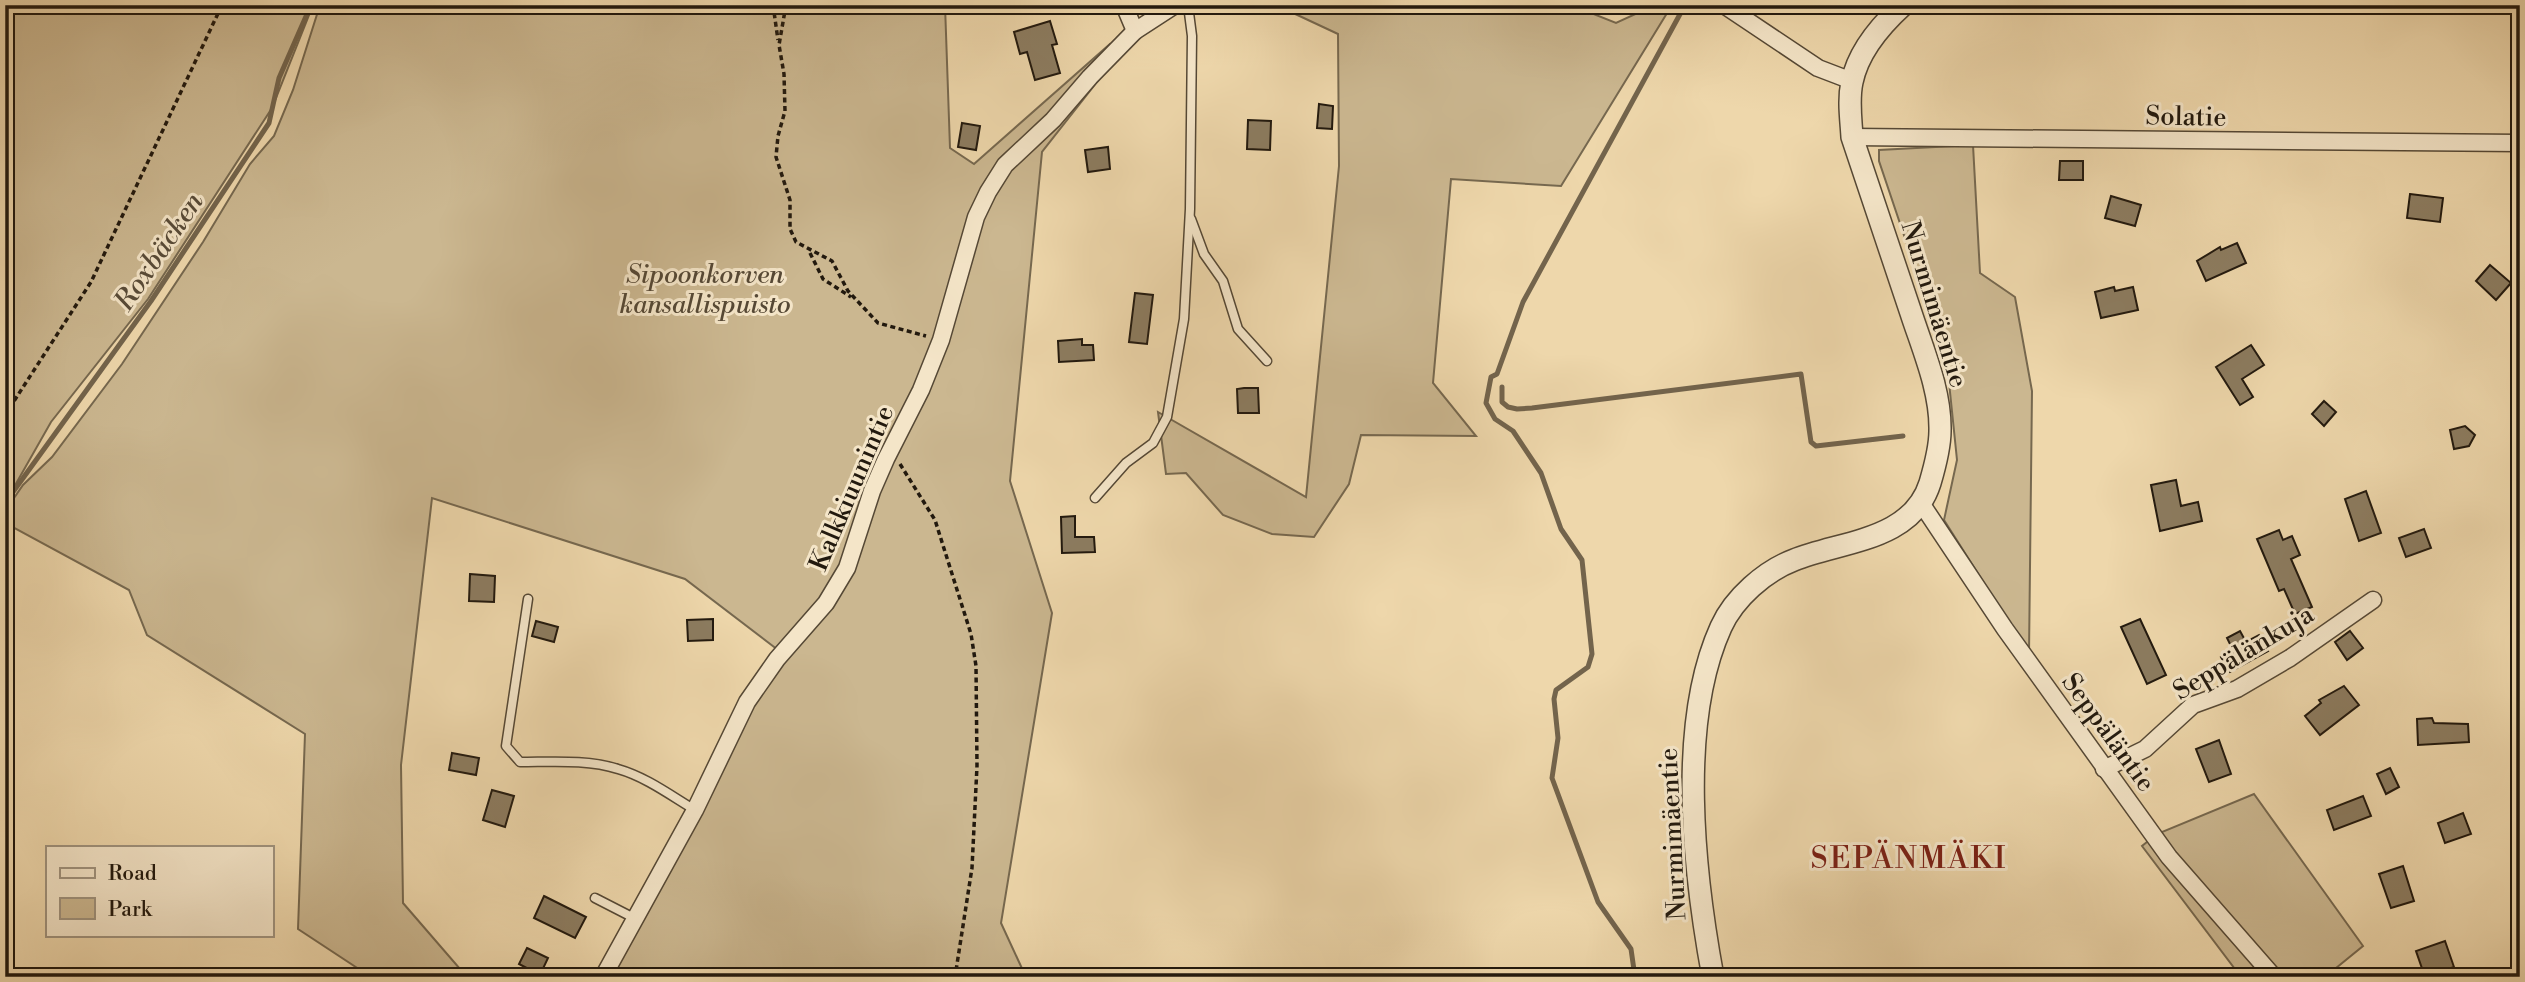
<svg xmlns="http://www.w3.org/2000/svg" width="2525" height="982" viewBox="0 0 2525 982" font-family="'Libre Bodoni',serif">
  <rect width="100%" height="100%" fill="#eed7ab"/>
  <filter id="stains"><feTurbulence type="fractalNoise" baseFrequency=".00286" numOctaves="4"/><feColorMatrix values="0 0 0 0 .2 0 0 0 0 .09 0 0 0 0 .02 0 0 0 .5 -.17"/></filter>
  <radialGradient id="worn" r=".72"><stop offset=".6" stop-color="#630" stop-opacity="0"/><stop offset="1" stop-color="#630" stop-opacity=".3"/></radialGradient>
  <g fill="#cbb790" stroke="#76684f" stroke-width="2">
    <path d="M5 5H313L272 108 148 299 51 422 5 503Z"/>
    <path d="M320 5H945L950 148 974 164 1110 44 1122 50 1042 152 1010 481 1052 613 1001 923 1025 975 1032 977H600L778 650 685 579 432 498 401 765 403 903 467 977H371L298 929 305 734 147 635 129 590 5 523V511L23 485 52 457 122 364 203 242 250 164 274 136 293 90Z"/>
    <path d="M1276 5H1571L1616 23 1655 5H1672L1561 186 1451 179 1433 383 1476 436 1361 435 1349 484 1314 537 1272 534 1223 515 1186 473 1166 474 1158 412 1306 497 1339 166 1338 34Z"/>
    <path d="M1973 145 1980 273 2015 297 2032 391 2029 654 1944 520 1957 460 1947 363 1879 161V150Z"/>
    <path d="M2254 794 2363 946 2325 977H2241L2142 846 2157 834Z"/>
  </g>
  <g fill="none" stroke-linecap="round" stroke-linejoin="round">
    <g stroke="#73644c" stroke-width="5">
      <path d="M1502 387V402L1508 407 1517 409 1532 408 1801 374 1811 442 1816 446 1903 436"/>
      <path d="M5 503 151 301 269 123 279 78 311 5"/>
      <path d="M1635 977 1631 949 1598 902 1552 778 1558 738 1554 699 1556 690 1588 667 1592 654 1582 560 1561 529 1541 473 1513 431 1495 419 1486 403 1491 377 1497 374 1523 302 1685 5"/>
    </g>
  </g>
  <g fill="#8c7c60" stroke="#22190e" stroke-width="2">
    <path d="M1050 21 1057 44 1052 45 1060 73 1035 80 1027 52 1020 54 1014 32Z"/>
    <path d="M1319 104 1333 106 1332 129 1317 128Z"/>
    <path d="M1248 120 1271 121 1270 150 1247 149Z"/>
    <path d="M962 123 980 126 976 150 958 147Z"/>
    <path d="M1108 147 1110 169 1088 172 1085 150Z"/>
    <path d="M2060 161H2083V180H2059Z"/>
    <path d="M2410 194 2443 198 2440 222 2407 218Z"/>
    <path d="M2111 196 2141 205 2135 226 2105 218Z"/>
    <path d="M2237 243 2246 263 2206 281 2197 261 2220 247 2221 250Z"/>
    <path d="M2490 265 2511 283 2496 300 2476 281Z"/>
    <path d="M2114 287 2115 291 2133 287 2138 310 2101 318 2095 292Z"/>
    <path d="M1135 293 1153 295 1147 344 1129 342Z"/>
    <path d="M1082 339V345H1093L1094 360 1059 362 1058 341Z"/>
    <path d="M2251 345 2264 365 2242 379 2253 397 2240 405 2216 367Z"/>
    <path d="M1244 388H1258L1259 413H1238L1237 389Z"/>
    <path d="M2324 401 2336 412 2324 426 2312 414Z"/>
    <path d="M2465 426 2475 435 2469 446 2454 449 2450 430Z"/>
    <path d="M2176 480 2181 506 2198 502 2202 521 2160 531 2151 485Z"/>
    <path d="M2366 491 2381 533 2359 541 2345 499Z"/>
    <path d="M1075 516V537H1094L1095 552 1062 553 1061 517Z"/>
    <path d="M2424 529 2431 548 2406 557 2399 538Z"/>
    <path d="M2279 530 2283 540 2292 536 2300 555 2291 559 2312 607 2295 614 2284 589 2279 591 2257 539Z"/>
    <path d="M470 574 495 576 494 602 469 601Z"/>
    <path d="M713 619V640L688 641 687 620Z"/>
    <path d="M2140 619 2166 675 2147 684 2121 627Z"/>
    <path d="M536 621 558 627 554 642 532 636Z"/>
    <path d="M2240 631 2246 642 2259 635 2268 651 2230 672 2221 657 2233 650 2227 638Z"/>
    <path d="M2350 631 2363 648 2347 660 2335 642Z"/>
    <path d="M2344 686 2359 705 2320 735 2305 716 2321 703 2319 700Z"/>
    <path d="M2432 718 2434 723 2468 724 2469 742 2418 745 2417 719Z"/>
    <path d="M2219 740 2231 774 2209 782 2196 749Z"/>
    <path d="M452 753 479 758 476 775 449 770Z"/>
    <path d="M2390 768 2399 787 2386 794 2377 774Z"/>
    <path d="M492 790 514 796 505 827 483 820Z"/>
    <path d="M2363 796 2371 816 2334 830 2327 810Z"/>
    <path d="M2463 813 2471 834 2445 843 2438 823Z"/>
    <path d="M2403 866 2414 901 2391 908 2379 874Z"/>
    <path d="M544 896 586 917 575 938 534 918Z"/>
    <path d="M2445 941 2454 967 2448 969 2451 977H2425L2416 951Z"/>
    <path d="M527 948 548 958 540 975 519 964Z"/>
  </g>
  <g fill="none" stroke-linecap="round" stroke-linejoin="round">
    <g stroke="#554835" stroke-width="11">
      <g id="service">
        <path d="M1191 219 1204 254 1223 281 1238 329 1267 361"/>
        <path d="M1095 498 1126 463 1153 443 1167 417 1184 319 1190 209 1192 36 1188 5"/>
        <path d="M528 599 506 746 520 762C551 762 588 759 618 769 646 777 670 795 695 810"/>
        <path d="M595 898 634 918"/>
      </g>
    </g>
    <g stroke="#554835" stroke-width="19">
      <g id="minor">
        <path d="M1124 5 1135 31"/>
        <path d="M1724 5 1818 68 1852 81"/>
        <path d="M1852 137 2520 143"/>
        <path d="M1921 503 2005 629 2169 857 2274 977"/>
        <path d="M2104 769 2145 749 2193 705 2237 689 2290 658 2373 600"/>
        <path d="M603 977 695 810 747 702 777 659 826 603 847 568 872 491 886 459 921 390 941 340 976 217 988 192 1005 165 1053 120 1090 77 1135 31 1175 5"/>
      </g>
    </g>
    <g stroke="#554835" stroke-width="24">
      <path id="tertiary" d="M1713 977C1694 874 1677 724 1721 627 1734 598 1765 571 1794 560 1841 541 1912 541 1930 483 1935 466 1940 448 1940 431 1941 391 1923 350 1911 313 1891 254 1872 195 1852 137 1851 119 1848 100 1852 82 1858 52 1881 25 1903 5"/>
    </g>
    <g stroke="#22190e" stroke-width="3.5" stroke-dasharray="5 3.5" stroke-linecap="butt">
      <path d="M773 5 778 40"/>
      <path d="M786 5 779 45 784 74 785 111 778 136 776 157 790 200V229L796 242 832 261 848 291 878 323 926 336"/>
      <path d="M810 253 823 279 851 297"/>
      <path d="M5 415 91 282 222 5"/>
      <path d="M900 464 935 520 971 634 976 666 977 766 972 868 955 977"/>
    </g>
    <use href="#service" stroke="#f4e5c8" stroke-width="8"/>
    <use href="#minor" stroke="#f4e5c8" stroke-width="16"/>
    <use href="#tertiary" stroke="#f4e5c8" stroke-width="21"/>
  </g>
  <g text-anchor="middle" stroke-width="6" stroke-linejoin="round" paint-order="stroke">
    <g font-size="26" fill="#22190e" stroke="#f4e5c8">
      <text transform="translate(2186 116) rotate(1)" y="9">Solatie</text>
      <text transform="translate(1935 304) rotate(73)" y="9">Nurmimäentie</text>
      <text transform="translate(851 488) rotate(-67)" y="9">Kalkkiuunintie</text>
      <text transform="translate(2243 652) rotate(-31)" y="9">Seppälänkuja</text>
      <text transform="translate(2109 732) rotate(54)" y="9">Seppäläntie</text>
      <text transform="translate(1672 834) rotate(-93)" y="9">Nurmimäentie</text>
    </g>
    <g font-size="26" font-style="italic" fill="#554835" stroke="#f4e5c8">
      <text x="705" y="283">Sipoonkorven<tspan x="705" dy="30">kansallispuisto</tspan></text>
    </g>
    <g font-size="28" font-style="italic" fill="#584b38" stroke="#f4e5c8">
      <text transform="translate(158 251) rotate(-56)" y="10">Roxbäcken</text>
    </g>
    <g font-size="30" letter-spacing="2" fill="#7a1f14" stroke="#f4e5c8">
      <text x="1909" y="868">SEPÄNMÄKI</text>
    </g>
  </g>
  <rect width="2525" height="982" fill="none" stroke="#eed7ab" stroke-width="28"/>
  <rect x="7" y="7" width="2511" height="968" fill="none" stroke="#22190e" stroke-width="3.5"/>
  <rect x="14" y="14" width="2497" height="954" fill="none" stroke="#22190e" stroke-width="2"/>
  <rect x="46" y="846" width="228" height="91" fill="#f4e5c8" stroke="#a0937e" stroke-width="2"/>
  <rect x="60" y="868" width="35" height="10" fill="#f4e5c8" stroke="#a0937e" stroke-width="2"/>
  <text x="108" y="880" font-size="21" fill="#22190e">Road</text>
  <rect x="60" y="898" width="35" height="21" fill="#cbb790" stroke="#a0937e" stroke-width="2"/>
  <text x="108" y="916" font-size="21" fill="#22190e">Park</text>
  <rect width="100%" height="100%" filter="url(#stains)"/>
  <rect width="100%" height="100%" fill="url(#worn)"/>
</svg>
